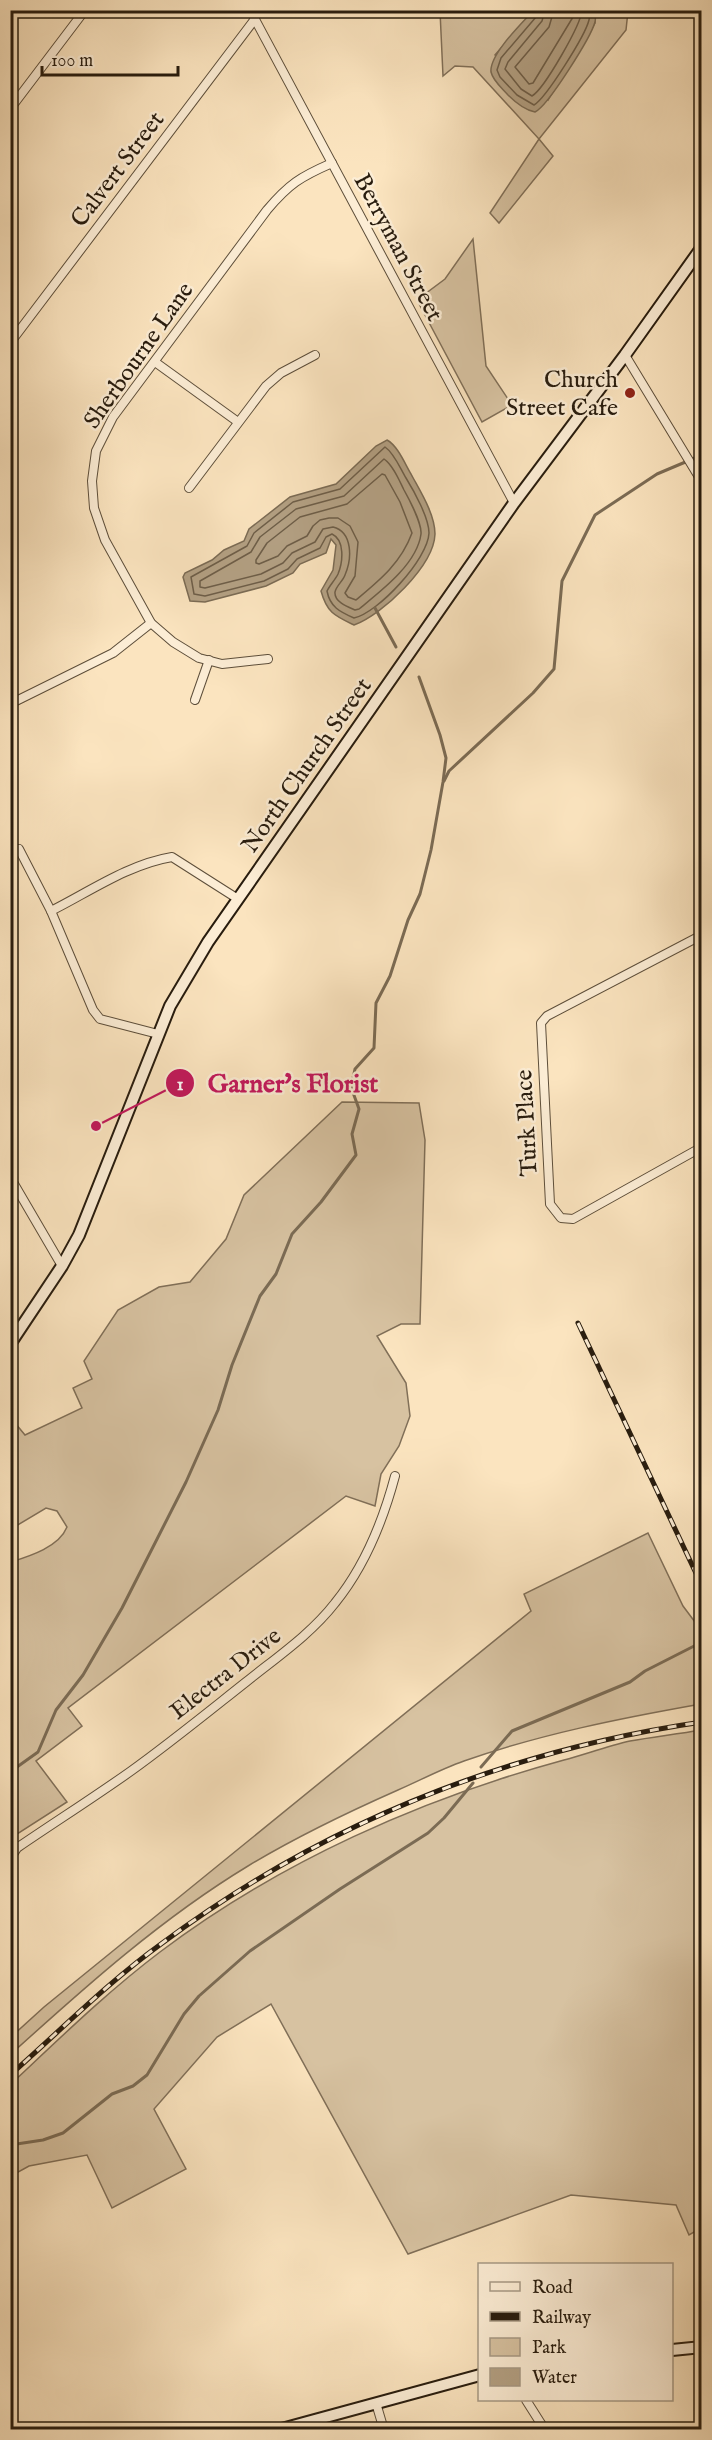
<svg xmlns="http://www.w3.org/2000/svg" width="712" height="2440" viewBox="0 0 712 2440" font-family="'IM FELL English',serif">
  <rect width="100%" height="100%" fill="#fbe4bf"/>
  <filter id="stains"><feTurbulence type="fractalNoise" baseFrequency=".00333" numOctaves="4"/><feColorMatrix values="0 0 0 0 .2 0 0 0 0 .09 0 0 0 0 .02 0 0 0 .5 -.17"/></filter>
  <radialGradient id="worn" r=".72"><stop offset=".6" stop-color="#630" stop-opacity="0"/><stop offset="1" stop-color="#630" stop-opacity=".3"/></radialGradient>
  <g fill="#d7c2a1" stroke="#806f58" stroke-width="1.5">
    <path d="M440 11H533L495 55 548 100 595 23V11H628L626 30 539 139 553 156 499 223 490 213 539 139 473 67 455 66 443 76Z"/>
    <path d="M473 239 486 366 512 405 482 422 417 300 445 279Z"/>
    <path d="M342 1102 419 1103 425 1140 420 1324H401L377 1336 406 1383 410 1416 399 1446 381 1474 375 1506 346 1496 68 1708 82 1726 36 1761 67 1802 11 1838V1562C30 1556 59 1547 67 1527L57 1511 46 1508 11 1529V1418L25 1435 82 1408 73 1388 92 1379 84 1361 118 1310 159 1287 190 1282 226 1239 244 1195Z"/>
    <path d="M648 1533 683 1606 701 1630V1704C622 1718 541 1734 464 1761 441 1769 419 1781 398 1790 346 1813 296 1837 248 1866 162 1918 85 1987 11 2054V2037L44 2007 531 1611 524 1594Z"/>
    <path d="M701 1730V2228L689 2235 676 2205 571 2195 408 2254 271 2004 217 2037 154 2109 186 2169 112 2208 87 2155 29 2166 11 2176V2084C59 2039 107 1992 160 1952 279 1862 421 1799 564 1760 586 1754 608 1746 630 1741 653 1737 678 1734 701 1730Z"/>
  </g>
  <g fill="#b3a083" stroke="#7b6b54" stroke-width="1.5">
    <path d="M533 11 595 12C595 15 596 18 595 22 591 37 548 106 535 112 524 110 515 102 508 95 502 88 493 81 491 72 489 55 522 23 533 11Z"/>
    <path d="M387 440C398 446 405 464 411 474 420 491 435 514 435 534 434 566 382 615 354 625 335 616 327 613 321 591L333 570 336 545 331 539 326 553 300 564 293 573 266 586 205 602 190 601 183 577 185 573 212 560 224 550 244 541 249 529 290 497 336 484 376 446Z"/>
  </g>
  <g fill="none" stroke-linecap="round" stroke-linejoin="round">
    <g stroke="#6e5e48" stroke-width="1.5">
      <path d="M537 10 536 17 501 58 497 70 500 77 517 95 534 105C546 98 585 36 589 20 590 17 589 14 590 10"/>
      <path d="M545 10 542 21 508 62 505 69 521 89 532 96C544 89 581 25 582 10"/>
      <path d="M554 10 549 27 515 67 529 84 533 83 573 17V10"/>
      <path d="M385 447C394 453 400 468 406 478 414 491 429 518 429 533 428 559 378 613 354 618 340 612 330 607 327 591 330 585 335 580 338 574 343 562 345 540 332 534L326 537 320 548 297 559 288 569 264 581 205 596 194 594 191 577 247 546 254 533 293 502 340 489Z"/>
      <path d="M384 459C393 465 399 480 404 490 409 499 422 524 421 534 417 564 381 591 359 609L355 610C348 607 334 602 335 592 336 586 343 581 345 575 352 559 353 532 333 527L323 529 315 542 292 553 283 563 261 574 205 588 200 587V581L251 552 260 537 296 509 344 496Z"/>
      <path d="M382 474 385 475 400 502 412 533C401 563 380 580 356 600L348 597 345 593 355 576 358 542 350 526 338 518H329L320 520 313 526 307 536 287 546 278 556 259 564 256 563V560L267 543 300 517 347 504Z"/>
    </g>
    <g stroke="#7b6b54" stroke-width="3">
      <path d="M375 608 396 647"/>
      <path d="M444 781 449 771 533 693 554 669 562 581 595 515 657 474 702 455"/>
      <path d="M481 1767 512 1731 630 1682 645 1671 702 1642"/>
      <path d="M10 1772 38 1752 56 1710 83 1675 122 1608 186 1482 218 1410 232 1365 260 1296 276 1274 292 1234 321 1202 356 1155 352 1134 359 1109 351 1087 355 1069 374 1048 376 1003 390 976 408 920 420 894 431 850 443 782 446 758 440 735 419 677"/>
      <path d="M10 2145 43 2140 63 2133 112 2094 133 2086 147 2075 184 2014 199 1996 250 1951 340 1889 428 1833 444 1818 473 1783"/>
    </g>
    <g stroke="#5d4e3a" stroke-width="10">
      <g id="street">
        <path d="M250 10 514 503"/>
        <path d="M10 109 85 10"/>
        <path d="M10 343 255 19"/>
        <path d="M625 355 702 482"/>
        <path d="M155 362 238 422"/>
        <path d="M189 488 266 386 281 373 315 355"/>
        <path d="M268 659 222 664 199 658 173 642 151 623 105 540 94 508 92 481 96 451 113 417 267 210C289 184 300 177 332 163"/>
        <path d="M195 700 209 660"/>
        <path d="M10 704 113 653 151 623"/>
        <path d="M10 853 19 849 51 911 93 1010 100 1019 158 1034"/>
        <path d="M51 911C89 892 129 864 172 857L238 899"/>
        <path d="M702 935 547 1016 541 1023 550 1204 561 1218 573 1219 702 1147"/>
        <path d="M10 1177 62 1266"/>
        <path d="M10 1859 17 1848C55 1822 93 1798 131 1771 170 1743 208 1712 246 1682 277 1657 311 1634 335 1603 365 1566 383 1521 395 1476"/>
        <path d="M526 2400 545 2430"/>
        <path d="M376 2403 384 2430"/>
      </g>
    </g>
    <g stroke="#281c0e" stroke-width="14">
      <g id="secondary">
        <path d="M10 1344 62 1266 79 1235 170 1006 208 942 514 503 625 355 702 247"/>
        <path d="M672 2350 702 2347"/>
        <path d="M278 2430 480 2375"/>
      </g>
    </g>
    <use href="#street" stroke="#fcedd5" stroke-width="8"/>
    <use href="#secondary" stroke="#fcedd5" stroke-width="10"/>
    <g stroke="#281c0e" stroke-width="5">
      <g id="rail">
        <path d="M578 1323 702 1586"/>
        <path d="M10 2075C60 2031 107 1983 161 1944 321 1825 504 1751 702 1722"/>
      </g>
    </g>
    <use href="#rail" stroke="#fcedd5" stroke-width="3" stroke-dasharray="9" stroke-linecap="butt"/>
  </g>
  <circle fill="#8f2418" stroke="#fcedd5" stroke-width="2" cx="630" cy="393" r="6"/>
  <g text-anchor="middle" stroke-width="5" stroke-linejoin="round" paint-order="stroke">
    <g font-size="24" fill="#281c0e" stroke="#fcedd5">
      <text transform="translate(117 169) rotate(-53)" y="8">Calvert Street</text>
      <text transform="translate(399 247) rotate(62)" y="8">Berryman Street</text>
      <text transform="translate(138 355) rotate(-55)" y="8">Sherbourne Lane</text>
      <text transform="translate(306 765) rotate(-55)" y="8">North Church Street</text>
      <text transform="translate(526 1123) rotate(-93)" y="8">Turk Place</text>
      <text transform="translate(225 1673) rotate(-38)" y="8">Electra Drive</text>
    </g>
    <g font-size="24" fill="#281c0e" stroke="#fcedd5" text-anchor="end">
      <text x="618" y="387">Church<tspan x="618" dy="28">Street Cafe</tspan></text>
    </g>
  </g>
  <path fill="none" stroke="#c2185b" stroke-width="2" d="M96 1126L180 1083"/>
  <g fill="#c2185b" stroke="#fcedd5" stroke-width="2">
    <circle cx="96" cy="1126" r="6"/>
    <circle cx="180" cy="1083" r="15"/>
  </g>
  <g font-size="18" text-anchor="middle" font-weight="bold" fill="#fff">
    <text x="180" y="1090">1</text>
  </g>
  <g font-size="26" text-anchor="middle" font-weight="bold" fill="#c2185b" stroke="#fcedd5" stroke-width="5" stroke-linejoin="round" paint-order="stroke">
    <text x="293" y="1092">Garner's Florist</text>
  </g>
  <rect width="712" height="2440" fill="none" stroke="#fbe4bf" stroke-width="36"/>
  <rect x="12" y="12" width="688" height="2416" fill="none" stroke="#281c0e" stroke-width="3"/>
  <rect x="18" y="18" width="676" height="2404" fill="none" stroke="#281c0e" stroke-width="1.5"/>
  <rect x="478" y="2263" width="195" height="138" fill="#fcedd5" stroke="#a79985" stroke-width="1.5"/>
  <rect x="490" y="2282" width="30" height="9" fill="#fcedd5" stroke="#a79985" stroke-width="1.5"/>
  <text x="532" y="2293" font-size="18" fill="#281c0e">Road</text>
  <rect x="490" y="2312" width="30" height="9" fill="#281c0e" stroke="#a79985" stroke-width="1.5"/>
  <text x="532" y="2323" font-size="18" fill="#281c0e">Railway</text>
  <rect x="490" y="2338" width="30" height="18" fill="#d7c2a1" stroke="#a79985" stroke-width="1.5"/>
  <text x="532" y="2353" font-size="18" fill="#281c0e">Park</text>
  <rect x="490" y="2368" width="30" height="18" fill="#b3a083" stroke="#a79985" stroke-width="1.5"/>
  <text x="532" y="2383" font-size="18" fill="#281c0e">Water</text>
  <path d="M42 66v9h136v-9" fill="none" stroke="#281c0e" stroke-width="3"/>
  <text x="51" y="66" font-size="18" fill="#281c0e" stroke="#fcedd5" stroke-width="4.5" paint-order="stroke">100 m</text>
  <rect width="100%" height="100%" filter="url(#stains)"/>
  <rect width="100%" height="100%" fill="url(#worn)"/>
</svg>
